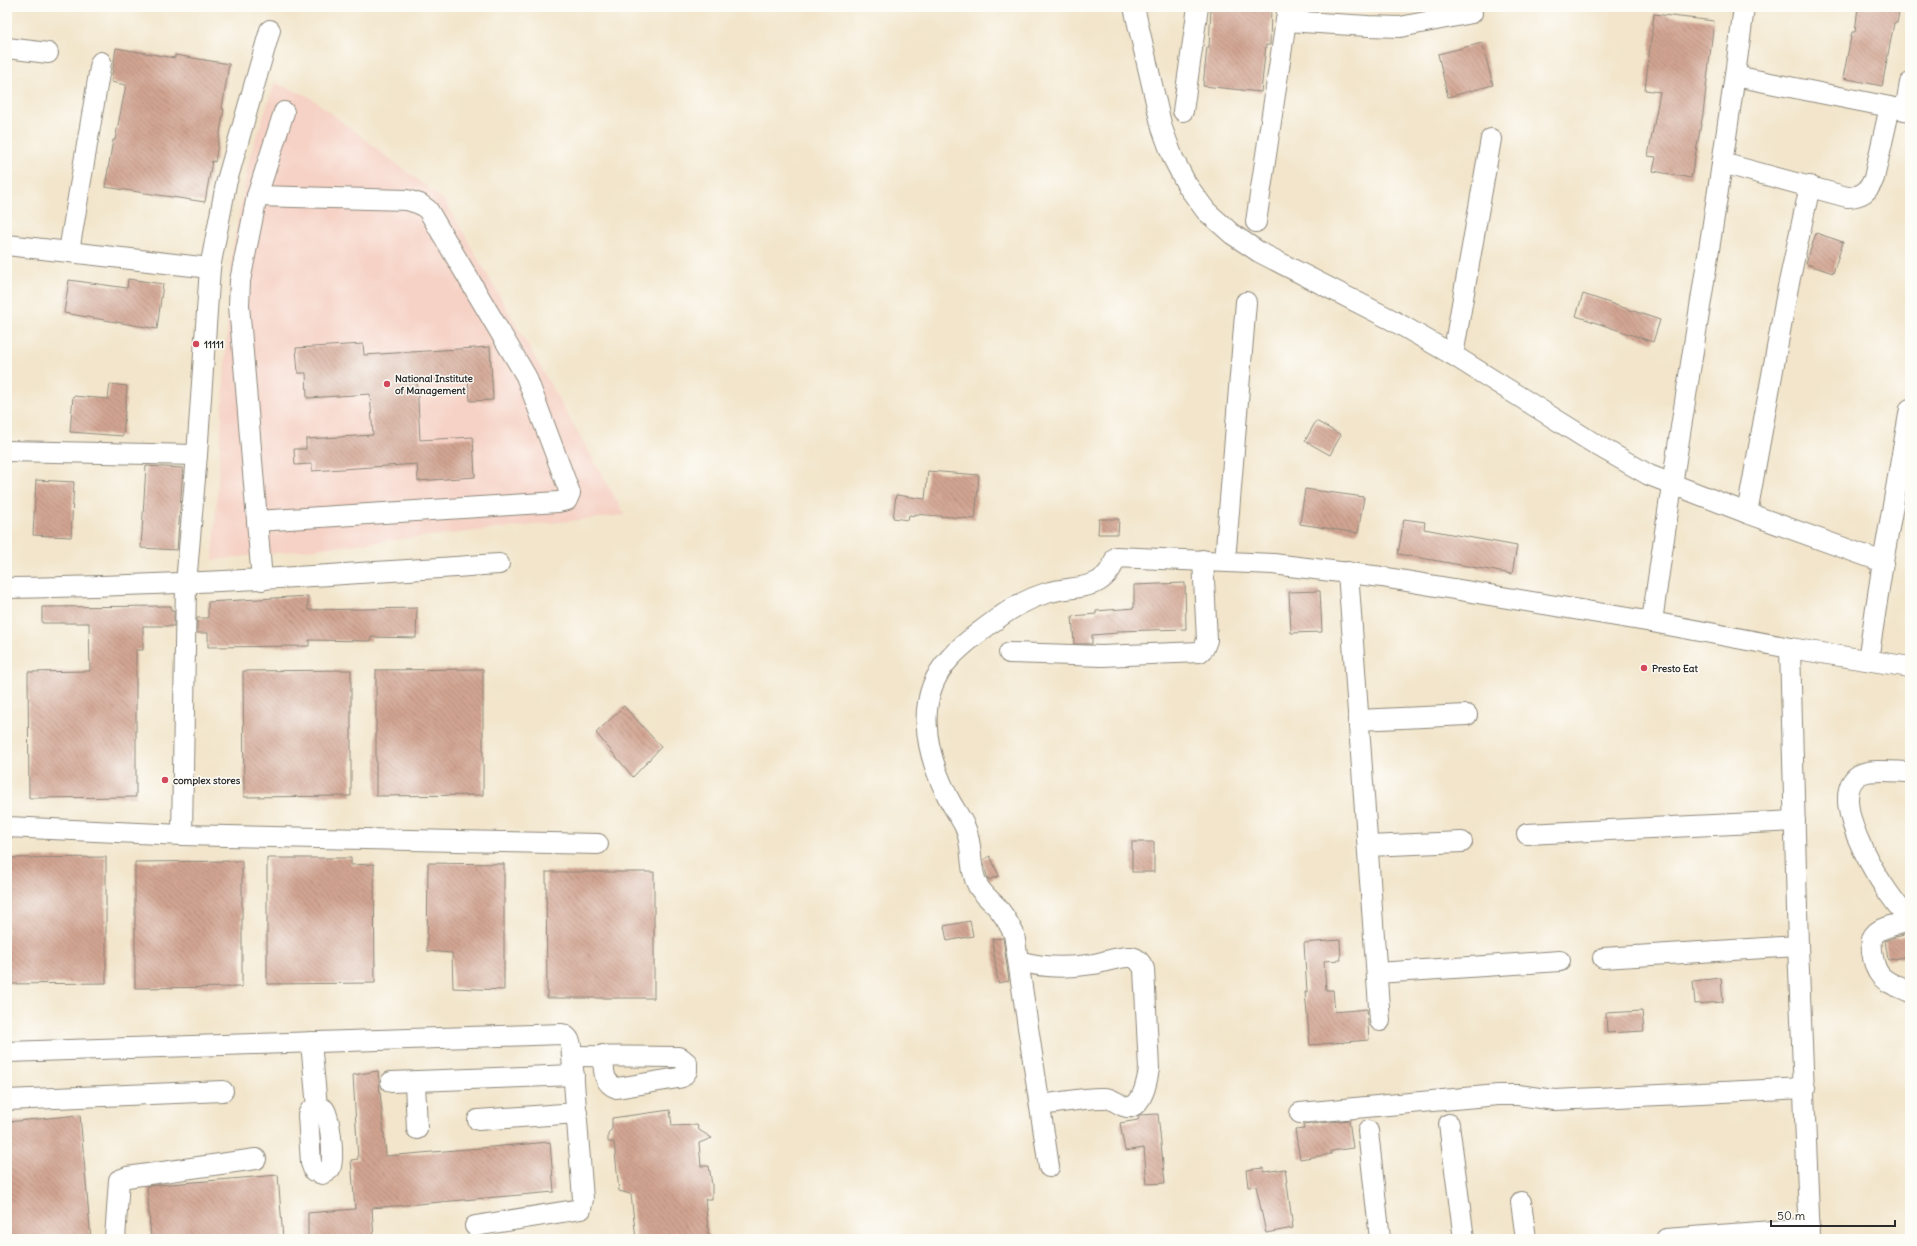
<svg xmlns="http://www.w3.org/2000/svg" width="1917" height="1246" viewBox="0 0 1917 1246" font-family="Delius,sans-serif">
  <defs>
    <pattern id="building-back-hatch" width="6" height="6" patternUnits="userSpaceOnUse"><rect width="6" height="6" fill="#d2a492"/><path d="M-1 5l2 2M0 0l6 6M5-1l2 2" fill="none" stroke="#ab8677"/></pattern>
  </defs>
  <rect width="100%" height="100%" fill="#fdfcf7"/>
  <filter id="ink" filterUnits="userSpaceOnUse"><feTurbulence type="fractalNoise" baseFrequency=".025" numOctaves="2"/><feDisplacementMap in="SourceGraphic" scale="8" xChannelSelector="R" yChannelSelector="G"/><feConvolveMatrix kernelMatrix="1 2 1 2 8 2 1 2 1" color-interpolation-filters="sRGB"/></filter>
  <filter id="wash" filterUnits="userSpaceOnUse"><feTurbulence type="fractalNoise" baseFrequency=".012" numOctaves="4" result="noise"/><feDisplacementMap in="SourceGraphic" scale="16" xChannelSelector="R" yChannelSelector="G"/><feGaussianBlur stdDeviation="0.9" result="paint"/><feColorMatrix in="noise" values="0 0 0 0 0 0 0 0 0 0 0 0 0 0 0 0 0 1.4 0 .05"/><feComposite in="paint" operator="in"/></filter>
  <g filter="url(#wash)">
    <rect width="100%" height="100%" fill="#f2e5cb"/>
    <path fill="#f6d1c5" d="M275 83 310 97 445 201 625 515 213 560 232 253 250 155Z"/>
    <g id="blocks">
      <g fill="url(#building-back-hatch)">
        <path d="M1211 7H1271L1270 45H1266L1261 92 1203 86 1207 47H1209Z"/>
        <path d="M1858 7H1900L1897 23H1894L1882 86 1843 78 1852 32H1855Z"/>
        <path d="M1654 14 1714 21 1703 114 1691 178 1653 171 1656 157 1648 156 1660 92 1645 90Z"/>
        <path d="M1482 43 1493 85 1448 97 1438 54Z"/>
        <path d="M116 48 175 58V55L229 64 222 109H224L215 162 212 161 205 202 105 187 113 140H115L126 85 111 82Z"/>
        <path d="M1816 233 1843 242 1833 273 1806 264Z"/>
        <path d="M128 279 163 284 157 329 64 313 69 280 127 288Z"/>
        <path d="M1583 294 1660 320 1653 342 1576 316Z"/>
        <path d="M363 344 364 355 490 347 493 400 470 401 468 378 417 381 420 440 473 437 475 477 418 481 417 464 312 471V464L295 465 294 449H306V439L373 435 370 394 307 398 306 373H298L296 348Z"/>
        <path d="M110 384 127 386 123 436 70 432 73 396 108 399Z"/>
        <path d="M1316 421 1341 435 1330 455 1305 441Z"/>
        <path d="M146 466 183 468 177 550 141 548Z"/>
        <path d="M928 471 979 475 975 519 915 514V516L909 515 908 520 893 518 896 495 925 499Z"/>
        <path d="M36 480 74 482 71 537 33 535Z"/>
        <path d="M1305 489 1364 497 1358 533 1300 524Z"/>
        <path d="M1099 519H1119L1118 534H1098Z"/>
        <path d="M1404 519 1425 522 1424 529 1517 546 1512 574 1398 554Z"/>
        <path d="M1185 583 1186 629 1117 631 1118 633 1092 635V644H1074L1072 616 1096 614V611L1134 608V585Z"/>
        <path d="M1320 591 1322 632 1291 633 1289 592Z"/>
        <path d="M308 596V610L417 608 416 638 371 637V641L309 640V646L208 647V633H197V618H208V602Z"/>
        <path d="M171 606V611H174V626H143V650H136V797L29 798 28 672 90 671 89 623H42V607Z"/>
        <path d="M483 669V795L376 796V670Z"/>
        <path d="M351 670V796L244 797 243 671Z"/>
        <path d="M624 706 661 747 633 777 596 733Z"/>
        <rect x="1132" y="842" width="22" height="30"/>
        <path d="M990 856 999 876 988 880 983 860Z"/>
        <path d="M106 857V983L7 984V858Z"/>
        <path d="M267 858H351V865L374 864 375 983 267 984Z"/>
        <path d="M242 861V987L135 988V862Z"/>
        <path d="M428 863 504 864V990L453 988 452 953 427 951Z"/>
        <path d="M546 872H654V998H547Z"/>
        <path d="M970 921 973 936 947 941 944 926Z"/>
        <path d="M1910 934V956L1888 960 1885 941 1895 937Z"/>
        <path d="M1003 938 1009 981 998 983 992 939Z"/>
        <path d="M1340 940 1341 960 1324 961 1326 990H1333L1335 1012 1367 1009 1369 1040 1310 1045 1305 992H1307L1304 943Z"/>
        <path d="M1721 978 1723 1002 1695 1004 1693 981Z"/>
        <path d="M1642 1011 1644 1031 1607 1033 1606 1013Z"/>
        <path d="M378 1071 386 1156 550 1142 554 1192 372 1208 374 1239H308V1213L355 1209 351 1160 358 1159 353 1075Z"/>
        <path d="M670 1110 672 1126 697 1125 699 1130 712 1138 699 1143 701 1166H709L712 1185V1199H705L709 1239H636L631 1194 619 1191 614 1142H608V1133L612 1129V1118Z"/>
        <path d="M1158 1114 1165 1183 1147 1184 1144 1148 1125 1151 1120 1123 1138 1120 1139 1115Z"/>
        <path d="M80 1115 91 1239H7V1122Z"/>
        <path d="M1349 1120 1353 1148 1331 1151V1154L1300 1159 1295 1130 1304 1129 1303 1125Z"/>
        <path d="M1263 1168 1264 1172 1285 1169 1293 1228 1266 1233 1256 1186 1248 1187 1246 1170Z"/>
        <path d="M278 1175 283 1239H151L147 1186Z"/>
      </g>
    </g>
  </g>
  <g filter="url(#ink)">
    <use href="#blocks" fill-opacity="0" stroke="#8e887b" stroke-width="1"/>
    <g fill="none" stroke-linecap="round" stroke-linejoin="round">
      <g stroke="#8e887b" stroke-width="22">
        <g id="minor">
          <path d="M1134 7 1162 128 1173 158 1187 185 1206 211 1232 234 1259 252 1394 321 1453 355 1595 444 1649 475 1747 513 1883 562"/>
          <path d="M1286 21 1368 26 1400 27 1472 13"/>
          <path d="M7 48 48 53"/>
          <path d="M1735 76 1910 111"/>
          <path d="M1905 110 1910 83"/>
          <path d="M1183 111 1198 7"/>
          <path d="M1722 163 1847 197C1862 197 1869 191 1874 178L1890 107"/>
          <path d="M257 196 407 200 420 204 428 210 526 376 570 493 567 500 558 502 257 521"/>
          <path d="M1256 222 1288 7"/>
          <path d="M7 245 210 268"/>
          <path d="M69 251 101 62"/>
          <path d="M1453 355 1491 139"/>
          <path d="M7 451 197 455"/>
          <path d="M1747 513 1788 287 1810 186"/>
          <path d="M1225 561 1246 302"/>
          <path d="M1348 572 1380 1021"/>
          <path d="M262 580 239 305 240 281 257 196 284 112"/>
          <path d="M7 588C171 586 335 575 499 564"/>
          <path d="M1652 622C1680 417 1718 213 1744 7"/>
          <path d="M1790 648 1798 946 1810 1239"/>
          <path d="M1009 653 1102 656 1200 652 1204 648 1207 640 1203 560"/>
          <path d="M1868 660 1883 562 1910 409"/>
          <path d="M1358 720 1467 715"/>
          <path d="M1910 772C1897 772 1870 768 1859 775 1822 799 1888 899 1910 919"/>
          <path d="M7 827 182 835 598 844"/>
          <path d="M1527 834 1795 821"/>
          <path d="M182 835 186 584 197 455 210 268 226 184 270 30"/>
          <path d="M1368 846 1462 842"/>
          <path d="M1910 921C1900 924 1882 926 1875 934 1870 939 1872 946 1872 952 1876 981 1886 981 1910 992"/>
          <path d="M1603 958 1798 946"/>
          <path d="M1019 961C1043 968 1069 968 1094 964 1105 962 1119 956 1131 957 1138 958 1141 963 1144 969L1149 1069C1147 1080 1144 1102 1131 1107 1122 1109 1114 1098 1105 1098 1084 1097 1061 1103 1040 1105"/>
          <path d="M1377 973 1560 961"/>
          <path d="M311 1042 317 1107"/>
          <path d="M7 1052 562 1034C572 1038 571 1046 572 1056L583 1199 581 1209 475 1226"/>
          <path d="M572 1056 678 1057 681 1058 687 1063V1071L682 1077 678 1078 617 1088C602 1083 604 1069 603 1055"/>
          <path d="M391 1082 574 1075"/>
          <path d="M415 1082 417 1129"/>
          <path d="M7 1100 223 1091"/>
          <path d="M317 1107 324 1109C330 1116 335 1160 330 1169L322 1174 314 1171 311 1163 308 1115 310 1111Z"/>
          <path d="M1300 1113 1498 1095H1518L1555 1100 1805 1088"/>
          <path d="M478 1120 577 1113"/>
          <path d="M1449 1124 1464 1239"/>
          <path d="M1368 1131 1380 1239"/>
          <path d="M1049 1167 1014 934C1009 924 1004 914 996 906 990 900 983 894 978 886 968 868 974 846 965 827 960 816 951 805 946 793 925 750 914 697 950 658 958 649 968 641 977 634 1000 616 1021 600 1050 592 1079 585 1105 592 1116 557L1273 564 1382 577 1652 622 1790 648 1910 667"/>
          <path d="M1521 1202 1526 1239"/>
          <path d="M115 1239 119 1180 127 1177 256 1159"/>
          <path d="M1666 1239 1810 1228"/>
        </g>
      </g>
      <use href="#minor" stroke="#fff" stroke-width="20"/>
    </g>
  </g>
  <g fill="#d1495b" stroke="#fdfcf7" stroke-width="1.5">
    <circle cx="196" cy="344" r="4"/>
    <circle cx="387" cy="384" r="4"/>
    <circle cx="1644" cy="668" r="4"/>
    <circle cx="165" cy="780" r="4"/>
  </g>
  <g text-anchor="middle" stroke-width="3" stroke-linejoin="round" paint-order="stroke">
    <g font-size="10" font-weight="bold" fill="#2b2b2b" stroke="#fdfcf7" text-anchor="start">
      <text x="204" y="348">11111</text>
      <text x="395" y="382">National Institute<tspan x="395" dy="12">of Management</tspan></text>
      <text x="1652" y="672">Presto Eat</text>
      <text x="173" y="784">complex stores</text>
    </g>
  </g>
  <rect width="1917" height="1246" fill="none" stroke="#fdfcf7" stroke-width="24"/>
  <path d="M1771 1220v6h124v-6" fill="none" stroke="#2b2b2b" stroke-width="2"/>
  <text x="1777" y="1220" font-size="12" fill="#2b2b2b" stroke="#fdfcf7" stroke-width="3" paint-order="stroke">50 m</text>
</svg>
